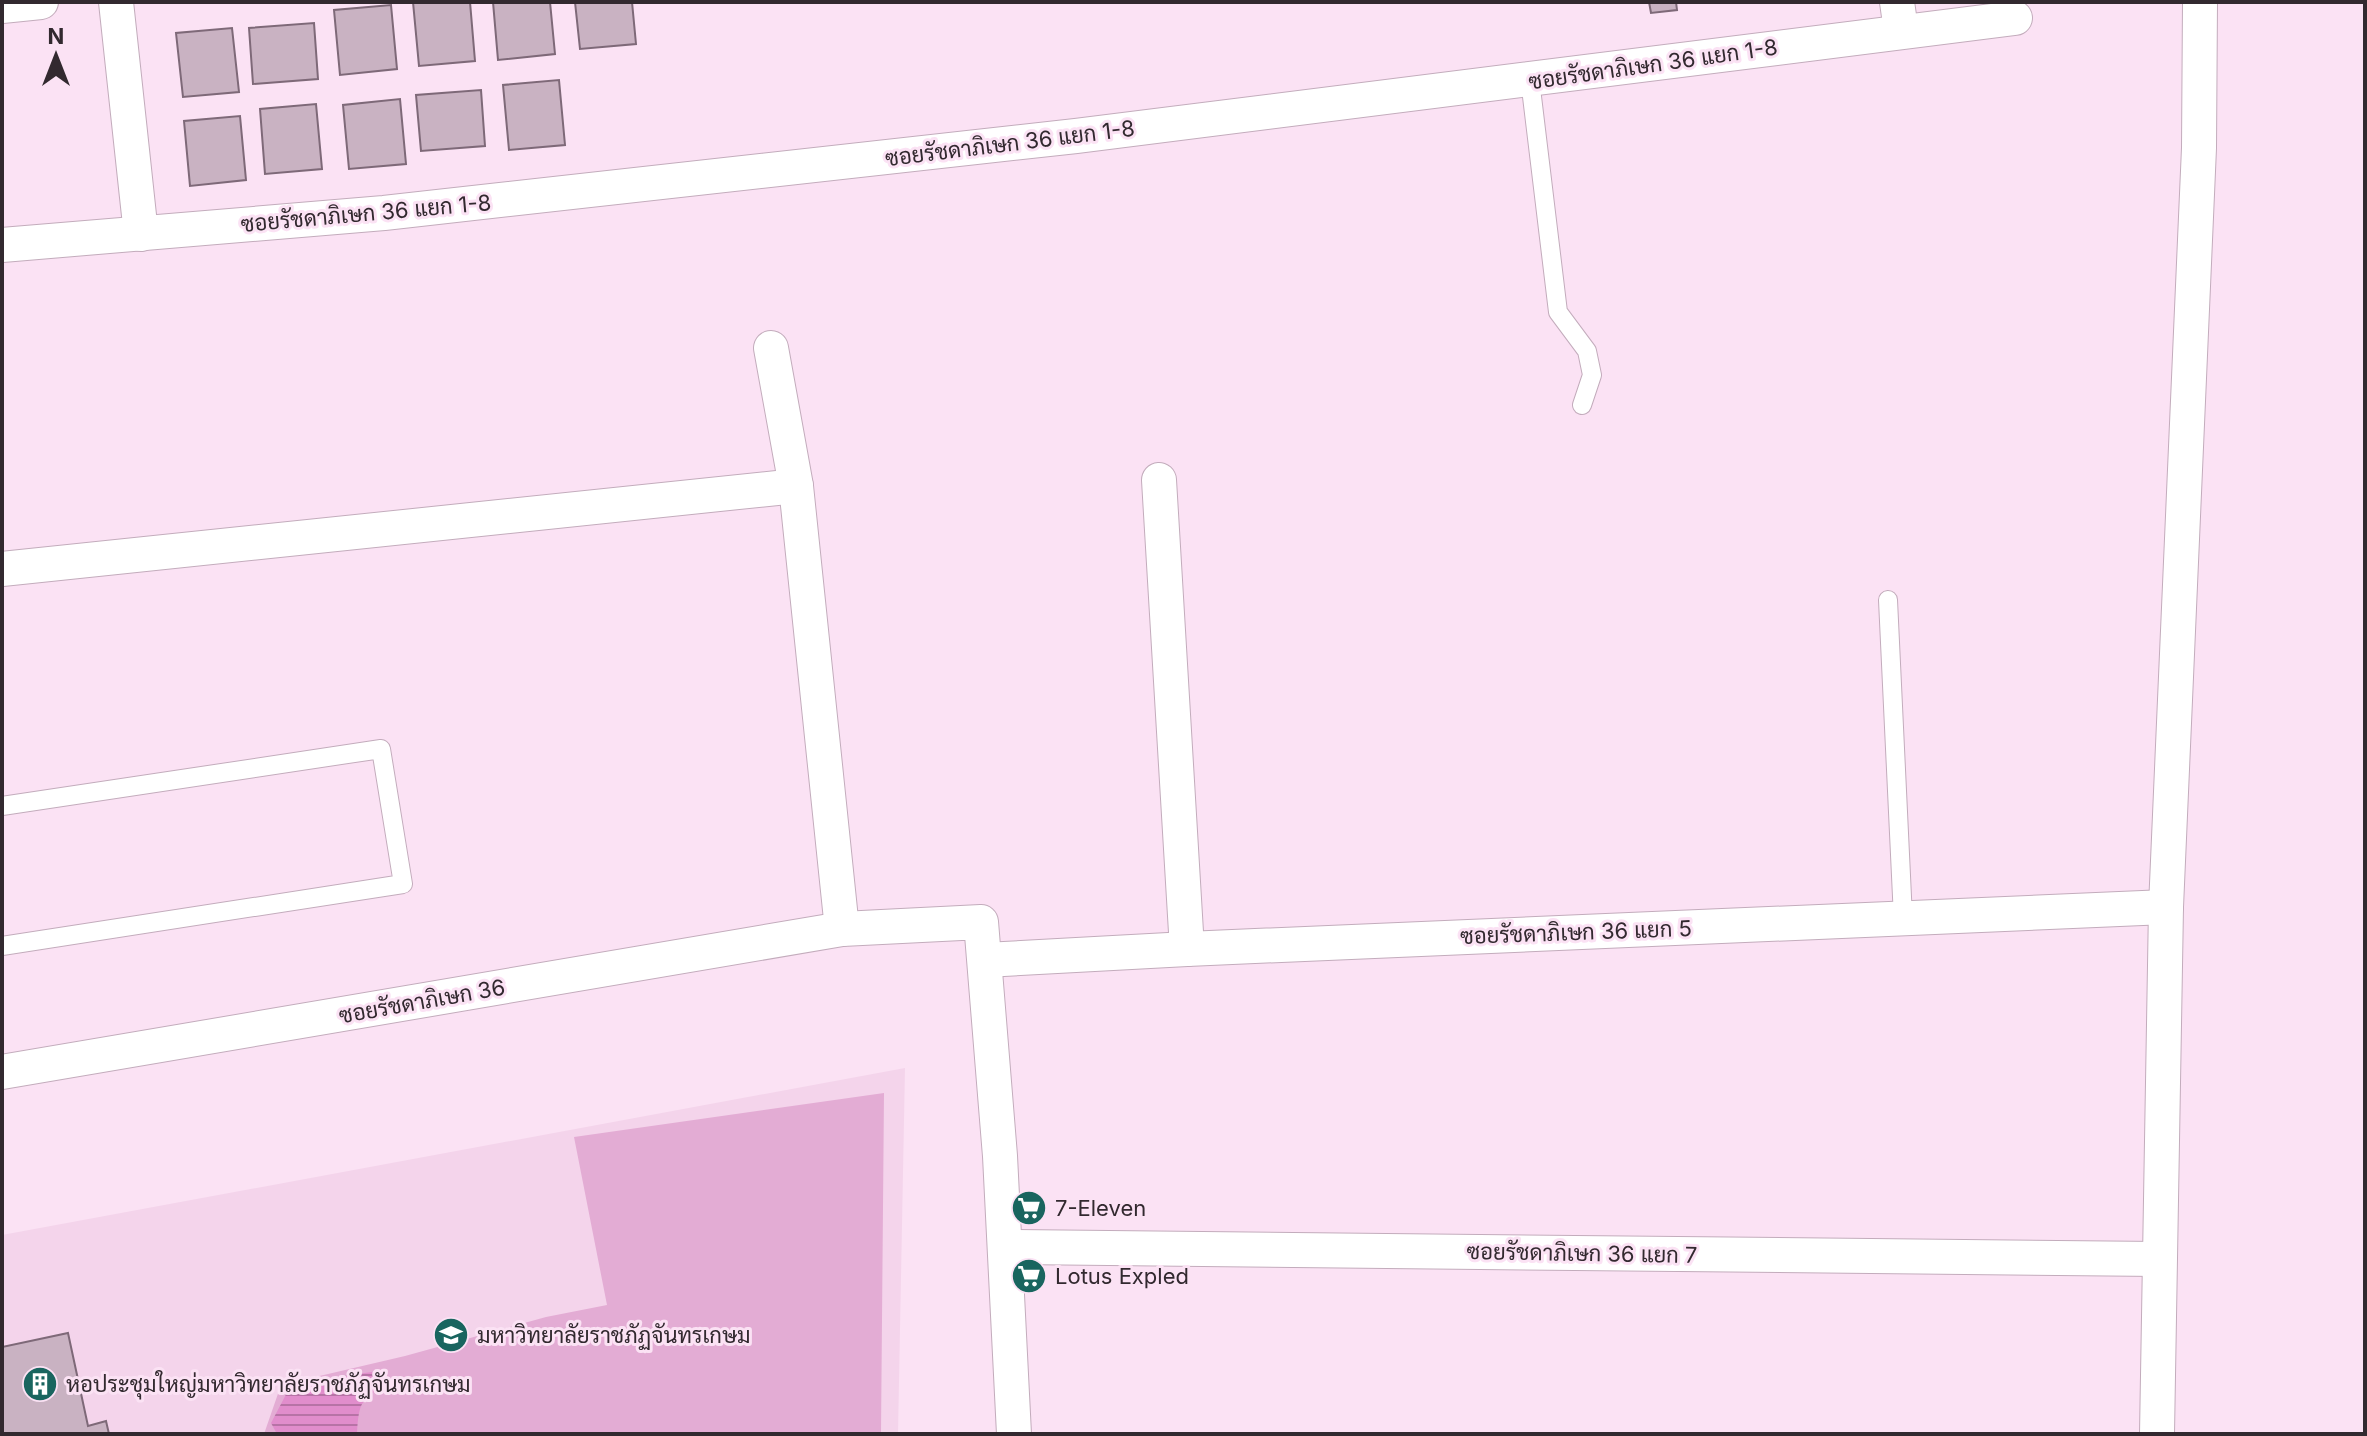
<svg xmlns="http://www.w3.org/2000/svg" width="2367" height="1436" viewBox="0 0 2367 1436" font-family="Inter,Sarabun,sans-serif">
  <defs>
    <pattern id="water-rules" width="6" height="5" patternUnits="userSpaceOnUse" patternTransform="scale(2)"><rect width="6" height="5" fill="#e18dcc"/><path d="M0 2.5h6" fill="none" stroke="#b773a6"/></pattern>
  </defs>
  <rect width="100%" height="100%" fill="#fbe2f4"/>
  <path fill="#f4d4eb" d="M905 1068 898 1434H2V1235Z"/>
  <path fill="#e3acd4" d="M884 1093 881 1434H264L281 1385 405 1356 546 1317 607 1305 574 1137Z"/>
  <path fill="url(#water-rules)" d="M372 1372 388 1382C361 1401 359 1400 357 1434H277L271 1423 292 1383Z"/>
  <g fill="#c9b2c2" stroke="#7e6978" stroke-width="2">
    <path d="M413 2H470L475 61 419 66Z"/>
    <path d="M493 2H550L555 54 498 60Z"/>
    <path d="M575 2H632L636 44 580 49Z"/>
    <path d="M1649 2H1676L1677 10 1651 13Z"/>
    <path d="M391 5 397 69 340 75 334 10Z"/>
    <path d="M314 23 318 79 253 84 249 28Z"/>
    <path d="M232 28 239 92 183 97 176 33Z"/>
    <path d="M559 80 565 145 509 150 503 85Z"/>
    <path d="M481 90 485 146 421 151 416 95Z"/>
    <path d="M400 99 406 164 349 169 343 105Z"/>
    <path d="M316 104 322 169 265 174 260 109Z"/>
    <path d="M240 116 246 180 190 186 184 121Z"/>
    <path d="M68 1333 88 1426 106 1421 109 1434H2V1347Z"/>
  </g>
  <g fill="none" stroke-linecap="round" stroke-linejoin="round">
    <g stroke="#c3acbc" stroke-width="20">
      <g id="service">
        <path d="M1530 80 1558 312 1587 351 1592 375 1582 405"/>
        <path d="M1888 600 1903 918"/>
        <path d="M2 806 381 749 403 884 2 946"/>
      </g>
    </g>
    <g stroke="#c3acbc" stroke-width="36">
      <g id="minor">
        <path d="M116 2 141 234"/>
        <path d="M1897 2 1901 30"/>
        <path d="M2 6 41 2"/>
        <path d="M2 245 384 213 1076 136 2015 18"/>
        <path d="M771 348 796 486 842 929"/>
        <path d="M1159 480 1187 949"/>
        <path d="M2 569 796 486"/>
        <path d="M985 960 1187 949 2166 907"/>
        <path d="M2 1072 842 929 981 922 1000 1156 1014 1434"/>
        <path d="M1005 1247 2159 1259"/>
        <path d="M2157 1434 2166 907 2199 148 2200 2"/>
      </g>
    </g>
    <use href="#service" stroke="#fff" stroke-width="18"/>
    <use href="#minor" stroke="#fff" stroke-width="34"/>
  </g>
  <defs>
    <g id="supermarket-disc" transform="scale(1.8)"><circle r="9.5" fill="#19655f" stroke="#fbe2f4"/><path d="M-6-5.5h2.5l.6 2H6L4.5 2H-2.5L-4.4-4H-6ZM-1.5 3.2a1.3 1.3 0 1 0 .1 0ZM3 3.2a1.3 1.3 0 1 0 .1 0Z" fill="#fff"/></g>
    <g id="university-disc" transform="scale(1.8)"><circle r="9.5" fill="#19655f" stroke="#fbe2f4"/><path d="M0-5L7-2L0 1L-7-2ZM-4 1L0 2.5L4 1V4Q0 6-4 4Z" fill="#fff"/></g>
    <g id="building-disc" transform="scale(1.8)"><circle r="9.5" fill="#19655f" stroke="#fbe2f4"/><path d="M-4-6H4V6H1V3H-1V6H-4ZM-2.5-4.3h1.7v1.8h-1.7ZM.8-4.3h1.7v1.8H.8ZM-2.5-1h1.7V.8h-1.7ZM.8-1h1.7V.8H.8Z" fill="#fff"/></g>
  </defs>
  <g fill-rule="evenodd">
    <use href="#supermarket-disc" x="1029" y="1208"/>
    <use href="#supermarket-disc" x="1029" y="1276"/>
    <use href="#university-disc" x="451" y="1335"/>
    <use href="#building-disc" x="40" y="1384"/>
  </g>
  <g text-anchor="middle" stroke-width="6" stroke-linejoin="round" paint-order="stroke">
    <g font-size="22" fill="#32292f" stroke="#fbe2f4">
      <text transform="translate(1653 64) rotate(-8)" y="8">ซอยรัชดาภิเษก 36 แยก 1-8</text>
      <text transform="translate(1010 143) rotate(-7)" y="8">ซอยรัชดาภิเษก 36 แยก 1-8</text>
      <text transform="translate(366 213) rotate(-5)" y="8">ซอยรัชดาภิเษก 36 แยก 1-8</text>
      <text transform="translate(1576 932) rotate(-2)" y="8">ซอยรัชดาภิเษก 36 แยก 5</text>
      <text transform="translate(422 1001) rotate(-10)" y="8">ซอยรัชดาภิเษก 36</text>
      <text transform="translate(1582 1253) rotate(1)" y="8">ซอยรัชดาภิเษก 36 แยก 7</text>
    </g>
    <g font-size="22" fill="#32292f" stroke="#fbe2f4" text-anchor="start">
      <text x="1055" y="1216">7-Eleven</text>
      <text x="1055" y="1284">Lotus Expled</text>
      <text x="477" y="1343">มหาวิทยาลัยราชภัฏจันทรเกษม</text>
      <text x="66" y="1392">หอประชุมใหญ่มหาวิทยาลัยราชภัฏจันทรเกษม</text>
    </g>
  </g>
  <rect width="2367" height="1436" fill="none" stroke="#32292f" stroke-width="8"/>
  <g transform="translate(56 56)" stroke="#fbe2f4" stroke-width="6" paint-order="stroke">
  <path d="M0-6L14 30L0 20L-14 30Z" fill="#32292f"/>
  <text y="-12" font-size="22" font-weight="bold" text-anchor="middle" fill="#32292f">N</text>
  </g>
</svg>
